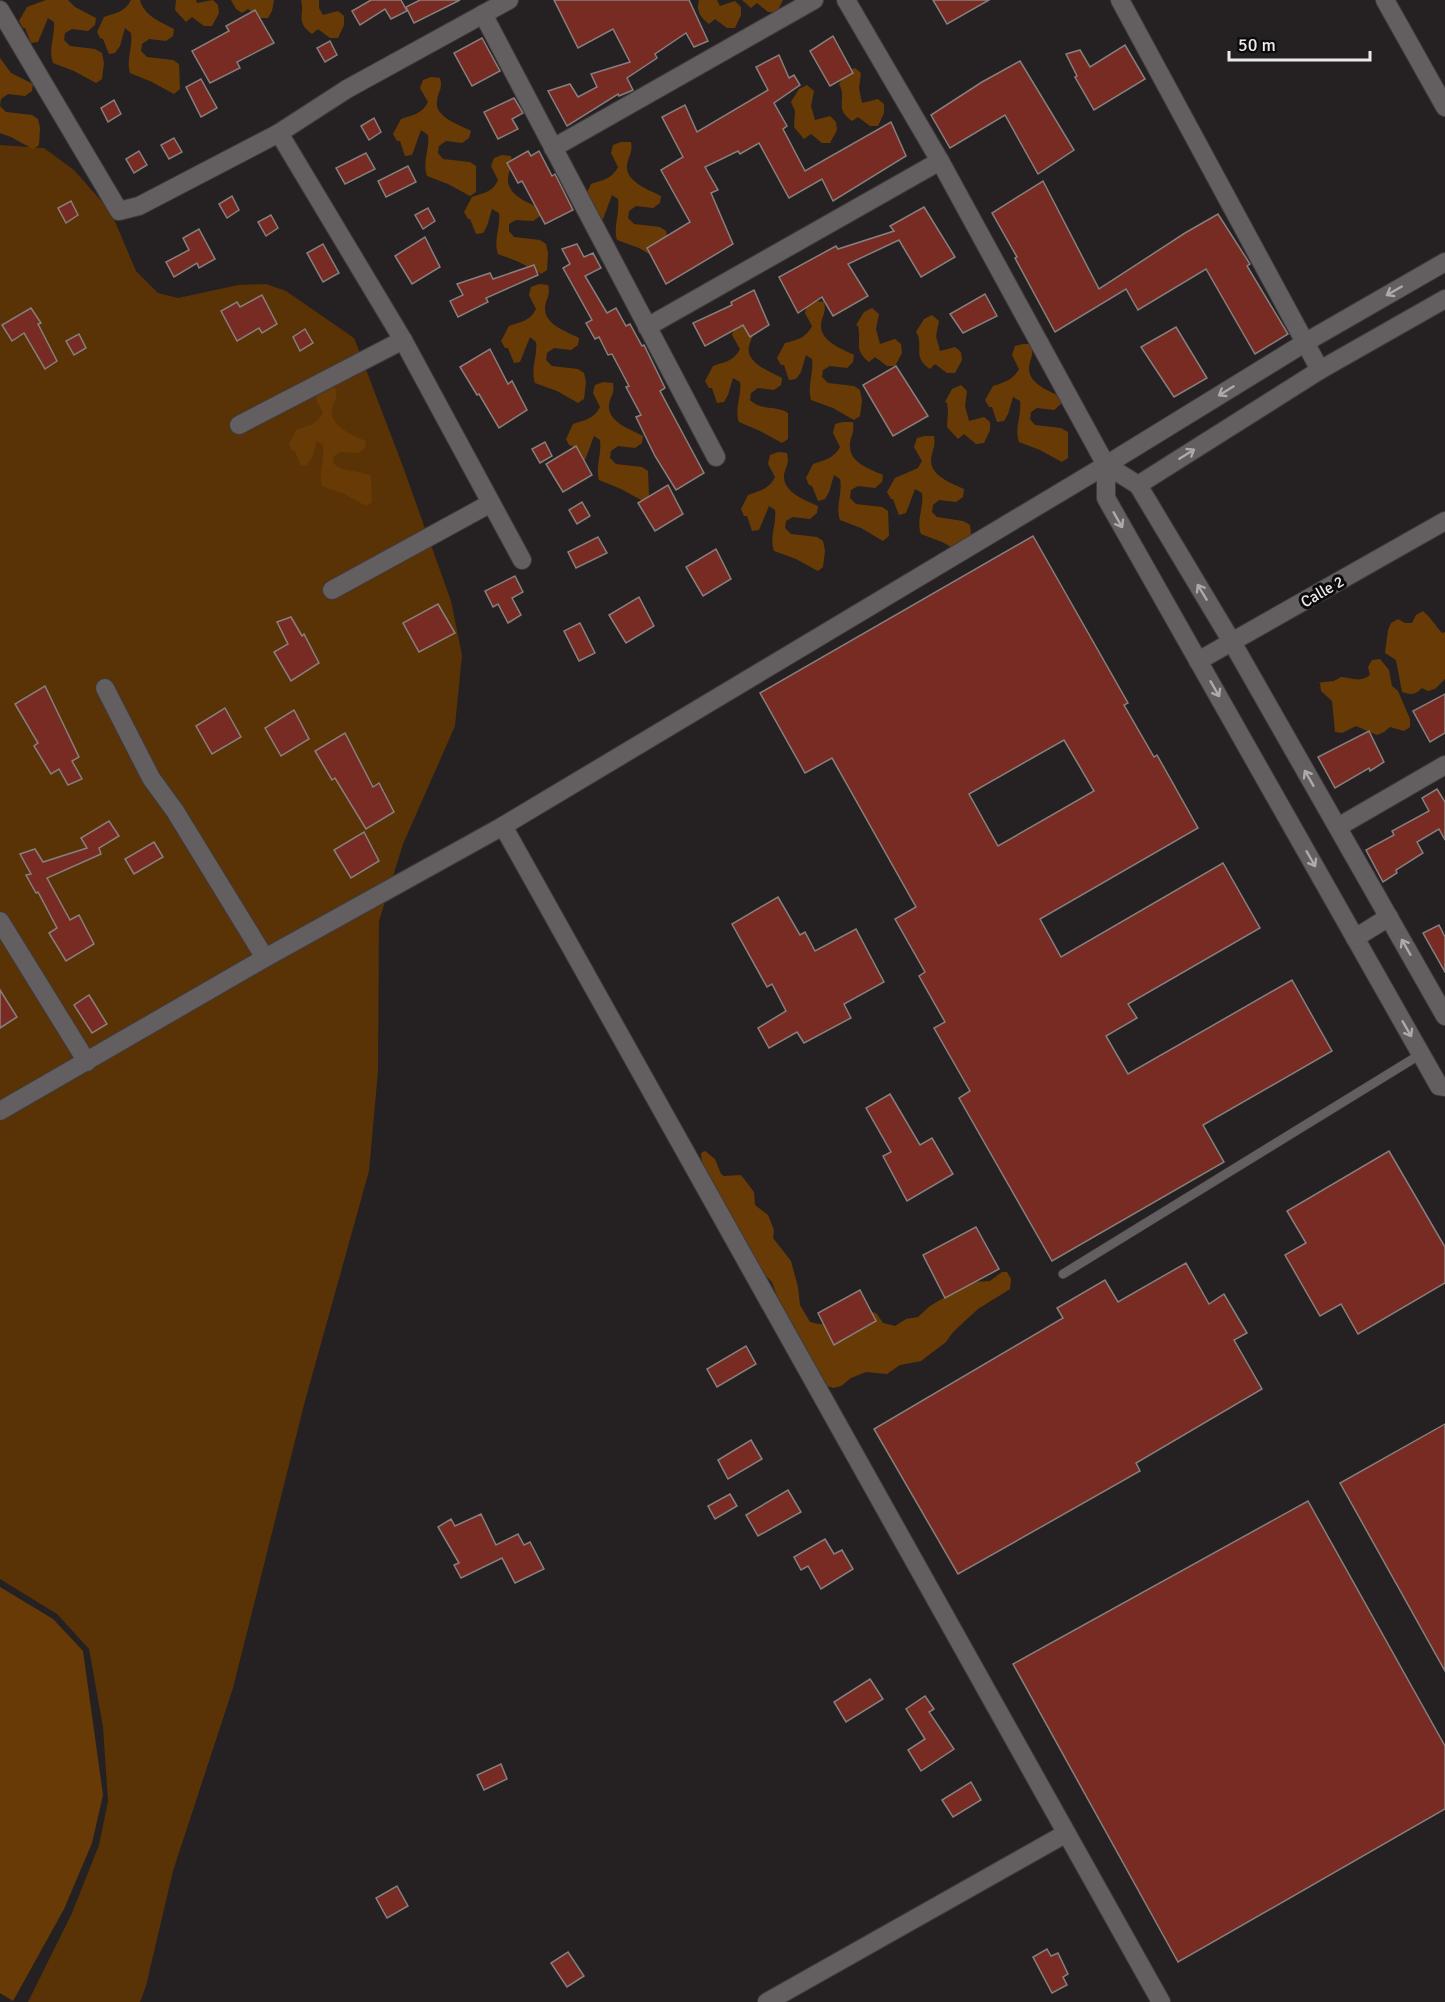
<svg xmlns="http://www.w3.org/2000/svg" width="1445" height="2002" viewBox="0 0 1445 2002" font-family="Signika,sans-serif">
  <rect width="100%" height="100%" fill="#252122"/>
  <path fill="#593206" d="M0 145 44 148 74 170 111 212 136 271 158 293 178 298 238 285 266 284 286 291 354 338 402 464 451 601 462 655 455 726 403 844 379 921 378 1071 369 1171 305 1401 233 1688 173 1871 146 1986 140 2002H28L72 1913 99 1845 108 1801 103 1727 89 1649 57 1614 0 1579Z"/>
  <g fill="#683b06">
    <path d="M46 0H68L75 7 96 18 95 25 88 31 72 29 65 33 64 40 70 46 95 49 102 53 104 63 102 79 96 83 74 71 53 63C48 49 55 37 54 22L48 18 38 42 31 43 25 28H23L19 21 27 7Z"/>
    <path d="M131 0H140C144 16 161 22 174 29L173 36 166 41 149 39 142 44 141 51 147 57 173 60 179 64 180 89 174 94 152 82 130 73C126 60 133 47 131 33L125 28 120 46 115 53 109 54 103 39 100 38 97 32 104 17C116 13 125 12 131 0Z"/>
    <path d="M176 0H196L197 3 213 0 218 5 219 13 212 26H204L192 17 186 22 175 10Z"/>
    <path d="M231 0H274L272 11 268 18H260L248 9 242 13 236 9Z"/>
    <path d="M301 0H319V8L323 15 338 11 344 16V25L338 38H330L318 29 312 34C295 21 305 16 301 0Z"/>
    <path d="M699 0H717L720 6 735 1 741 7V15L735 28H727L715 19 709 24C700 17 696 11 699 0Z"/>
    <path d="M742 0H783L777 12H768L757 3 751 8Z"/>
    <path d="M0 58 11 73 33 84 32 91 25 96 8 94 1 99 0 106 6 112 32 115 38 119 40 128 39 145 33 149 11 137 0 133Z"/>
    <path d="M855 68 861 73 859 88 862 103 878 99 884 104V113L878 126H870L858 117 852 121C833 108 848 99 839 84L847 71Z"/>
    <path d="M431 77 440 78C443 90 438 91 437 101 434 117 460 125 471 131L469 138 462 143 446 141 439 146 438 153 443 159 470 162 476 166V192L470 196 448 184 427 176C422 162 430 149 428 135L421 130 412 155 405 156 400 141H397L393 134 401 119C413 115 422 114 428 102L420 88 423 80Z"/>
    <path d="M807 85 814 91 811 106 815 120 830 116 836 122 837 130 830 143H822L811 134 804 139 794 127 795 111 791 102 799 89Z"/>
    <path d="M621 142H631C633 154 628 156 627 165 625 182 650 190 661 196L660 203 653 208 636 206 629 211 628 218 634 224 660 227 666 231 668 240 661 261 639 248 617 240C613 226 620 214 618 199L612 195 603 219 596 221 584 199 591 184C603 180 612 179 618 167L611 153 613 145Z"/>
    <path d="M502 155 511 156C513 167 508 171 508 180 508 196 530 203 541 209L540 216 533 221 516 220 509 224V231L514 237 540 240 546 244 548 253 547 270 541 274 519 262 498 254C493 240 501 227 499 213L492 209 487 226 483 233 476 234 470 219H468L464 212 472 197C484 193 493 192 498 180L491 166 494 158Z"/>
    <path d="M539 284 548 285C551 296 545 300 545 309 545 325 568 332 579 338L578 345 571 350 554 348 547 353 546 360 552 366 578 369 584 373 586 382 584 399 578 403 557 391 535 383C530 369 538 356 536 342L530 337 520 362 514 363 508 348H505L501 341 509 326C521 322 530 321 536 309L529 295 531 287Z"/>
    <path d="M815 301 824 302C827 313 821 317 821 326 821 342 843 349 854 355L853 362 847 368 830 366 823 370 822 377 828 383 854 386 860 390 862 400 860 416 854 420 833 408 811 400C807 386 814 373 812 359L806 355 801 372 796 379 789 380 784 365H781L777 358 785 343C797 340 806 338 812 326L805 313 807 304Z"/>
    <path d="M872 308 879 314 876 329 880 344 895 339 901 344 902 353 895 366H887L875 357 869 362C853 349 862 343 858 326L856 325 864 312Z"/>
    <path d="M932 315 939 321 936 336 940 351 955 347 961 352 962 360 955 373H947L935 364 930 369C911 356 925 346 916 332L924 319Z"/>
    <path d="M743 324 754 332C753 337 750 341 749 346 745 363 771 372 782 378L781 385 774 390 758 388 751 393 750 400C761 411 776 405 788 413V439L782 443 760 431 739 422C734 409 742 396 740 382L733 378 728 395 724 402 717 403 712 388H709L705 381 713 366C725 362 734 361 740 349L732 335 735 327Z"/>
    <path d="M1023 344H1032C1034 356 1029 360 1029 369 1029 384 1051 392 1062 397L1061 404 1054 410 1037 408 1031 412 1030 419 1035 425 1061 428 1068 432V458L1062 462 1040 450 1019 442C1014 428 1022 416 1020 401L1013 397 1008 414 1004 421 997 422 992 407H989L985 400 993 386C1005 382 1013 380 1019 369L1012 355 1015 346Z"/>
    <path d="M603 382 613 383C615 394 610 396 609 405 607 422 632 430 643 436L642 443 635 448 618 446 611 451 610 458 616 464 642 467 648 471 649 497 643 501 621 489 599 480C595 467 602 454 600 440L594 436 585 460 578 461 572 446 569 445 566 439 573 424C585 420 594 419 600 407L593 393 595 385Z"/>
    <path d="M961 385 967 391 965 406 969 421 984 417 990 422V430L984 443 976 444 964 434 958 439 947 427 948 411 947 403 945 402 952 389Z"/>
    <path d="M326 387 336 388C338 401 333 401 332 411 330 427 355 436 366 441L365 448 358 453 341 452 334 456 333 463C344 474 359 469 371 476L372 502 366 506 344 494 322 486C318 472 325 459 323 445L317 441 312 458 307 465 301 466 295 451H292L289 444 296 430C308 426 317 424 323 413L316 399 318 390Z"/>
    <path d="M843 422H853C855 435 849 438 850 447 850 463 872 470 883 475L882 482 875 488 858 486 851 490 850 498 856 504 882 507 888 511 889 536 883 541 861 528 840 520C835 506 843 493 840 479L834 475 829 492 825 499 818 501 812 486 809 485 806 478 813 464C825 460 834 458 840 447L833 433 835 424Z"/>
    <path d="M925 436H934C936 448 931 452 931 461 931 476 953 484 964 489L963 497 956 502 939 500 933 505 932 512 937 517 963 521 970 525 971 534 970 550 964 554 942 542 921 534C916 520 924 508 922 493L915 489 906 513 899 515 893 499H891L887 492 895 478 918 468 922 461 914 447 917 438Z"/>
    <path d="M778 452 787 453C790 466 784 468 784 477 784 493 807 501 818 506L817 513 810 519 793 517 786 521 785 528 791 534 817 537 823 541 825 551 823 567 818 571 796 559 774 551C769 537 777 524 775 510L769 506 759 530 752 531 747 516H744L741 509 748 495C760 491 769 489 775 477L768 464 770 455Z"/>
    <path d="M1423 611C1431 618 1435 625 1442 633L1445 632V679L1435 689 1428 691 1422 688C1415 695 1411 695 1402 692L1396 660 1385 653 1388 630 1391 623 1398 619 1405 623H1412L1416 615Z"/>
    <path d="M1380 659 1389 670 1392 686 1398 691 1410 719V727L1404 731 1390 727 1384 732 1377 735 1356 726 1342 733 1335 732 1332 701 1321 691 1320 683H1316L1334 681 1341 677C1354 678 1359 683 1370 675L1368 667 1372 660Z"/>
    <path d="M705 1151 715 1159 721 1174 724 1176 741 1175 754 1192 755 1205 768 1215 774 1230 773 1238 791 1261 798 1287 800 1305 810 1322C834 1329 848 1320 869 1310L877 1314 883 1323 895 1326 906 1319 918 1317 930 1306 962 1287 973 1282 990 1281 1002 1272H1007L1011 1279 1010 1289 978 1309 953 1332 946 1342 921 1361 900 1365 887 1374 866 1372 851 1378 841 1386 833 1388 825 1385 781 1307 772 1282 763 1273C747 1245 732 1219 717 1191 711 1178 701 1168 701 1153Z"/>
    <path d="M0 1587 53 1619 83 1651 103 1795 92 1843 64 1909 13 2001 0 1993Z"/>
  </g>
  <g fill="#782b22" stroke="#85807f" stroke-width="1.5" fill-rule="evenodd">
    <path d="M371 0H401L407 11 391 19 385 9 360 25 352 11Z"/>
    <path d="M420 0H460L414 23 406 7Z"/>
    <path d="M554 0H689L708 41 694 47 686 33 655 54 657 58 627 78 633 90 619 96 618 94 567 126 548 91 570 84 578 97 597 87 591 74 630 62 613 29 578 48Z"/>
    <path d="M933 0H989L947 24Z"/>
    <path d="M255 10 274 43 237 62 240 68 210 83 192 51 229 31 226 26Z"/>
    <path d="M833 36 853 73 830 86 810 51Z"/>
    <path d="M482 38 500 71 472 86 454 53Z"/>
    <path d="M330 41 337 55 325 62 317 48Z"/>
    <path d="M1125 45 1145 79 1094 110 1075 77 1077 76 1066 54 1080 50 1090 67Z"/>
    <path d="M779 55 789 78 794 75 800 85 774 103 787 126 783 129 805 171 891 122 906 156 833 201 822 179 789 198 759 143 740 154 738 151 705 167 718 190 711 193 733 244 666 284 647 248 690 222 661 170 683 157 662 117 685 105 697 132 768 90 756 67Z"/>
    <path d="M1020 61 1074 150 1038 174 1005 115 950 148 931 115 982 82Z"/>
    <path d="M201 79 217 108 201 117 186 87Z"/>
    <path d="M514 98 523 113 512 119 518 129 498 139 484 112Z"/>
    <path d="M114 100 121 114 108 122 101 108Z"/>
    <path d="M374 118 381 132 369 140 361 126Z"/>
    <path d="M174 138 182 152 169 159 161 145Z"/>
    <path d="M139 151 147 165 134 173 126 159Z"/>
    <path d="M528 151 531 156 539 151 552 176 555 174 573 210 545 224 522 181 518 183 507 163Z"/>
    <path d="M366 153 375 169 345 184 336 168Z"/>
    <path d="M408 166 416 182 386 197 378 181Z"/>
    <path d="M1043 181 1099 289 1185 233 1218 214 1250 264 1247 266 1288 334 1255 354 1206 269 1138 310 1126 289 1055 332 1015 258 1017 257 992 213Z"/>
    <path d="M232 196 239 210 227 218 219 204Z"/>
    <path d="M71 201 78 215 66 223 58 208Z"/>
    <path d="M924 207 955 257 921 277 899 240 848 264 868 296 833 316 822 297 798 313 779 277 836 246 838 249 894 231 890 226Z"/>
    <path d="M428 208 435 221 423 229 415 215Z"/>
    <path d="M271 215 278 228 266 236 258 222Z"/>
    <path d="M199 229 215 259 199 268 197 263 174 277 166 262 189 250 183 238Z"/>
    <path d="M425 237 440 267 412 284 395 256Z"/>
    <path d="M323 244 339 273 323 282 307 253Z"/>
    <path d="M577 244 584 257 593 253 601 268 585 276 607 313 616 308 626 326 630 324 642 346 644 345 665 388 660 391 704 473 676 490 655 456 636 417 641 415 626 387 629 386 612 354 608 355 599 337 595 339 586 323 592 320 563 268 570 264 562 249Z"/>
    <path d="M534 265 538 275 486 298 488 302 458 317 450 301 463 295 457 284 490 273 493 279Z"/>
    <path d="M754 290 769 325 750 337 743 325 705 346 693 323 732 305 731 302Z"/>
    <path d="M985 294 997 316 963 333 950 314Z"/>
    <path d="M262 295 277 324 262 333 259 328 237 341 221 311 237 302 240 307Z"/>
    <path d="M31 308 41 323 38 324 57 361 45 369 24 333 12 341 2 325Z"/>
    <path d="M1176 327 1207 378 1174 397 1141 347Z"/>
    <path d="M305 329 313 343 300 351 293 337Z"/>
    <path d="M79 334 86 348 74 355 66 341Z"/>
    <path d="M490 349 508 384 512 381 527 410 499 428 479 394 477 395 460 367Z"/>
    <path d="M896 366 928 416 893 436 863 385Z"/>
    <path d="M545 442 552 456 540 463 532 449Z"/>
    <path d="M576 446 592 475 563 492 546 464Z"/>
    <path d="M668 485 683 514 655 531 638 503Z"/>
    <path d="M582 502 590 516 577 524 569 510Z"/>
    <path d="M1033 536 1128 703 1124 705 1154 757 1157 755 1198 828 1040 919 1061 957 1223 863 1260 928 1128 1004 1137 1018 1106 1036 1128 1074 1292 980 1332 1051 1203 1125 1224 1162 1052 1261 959 1098 970 1091 934 1028 945 1022 919 976 925 972 895 919 916 907 832 758 805 773 760 693ZM1064 740 1094 791 998 846 969 794Z"/>
    <path d="M598 537 607 553 576 568 568 552Z"/>
    <path d="M716 549 731 579 703 596 686 567Z"/>
    <path d="M515 576 523 592 512 598 521 615 508 623 498 604 493 607 485 591Z"/>
    <path d="M639 597 654 626 626 643 609 615Z"/>
    <path d="M438 604 455 633 419 652 403 623Z"/>
    <path d="M291 617 302 636 304 634 319 663 291 681 274 652 288 644 277 622Z"/>
    <path d="M580 623 595 653 579 661 564 631Z"/>
    <path d="M45 686 79 757 72 761 82 779 68 785 59 769 51 774 34 746 38 743 15 704Z"/>
    <path d="M1445 694V733L1430 742 1413 711Z"/>
    <path d="M225 708 241 737 212 754 196 726Z"/>
    <path d="M294 710 309 739 281 756 265 728Z"/>
    <path d="M1369 731 1384 762 1370 771 1369 768 1335 788 1318 757Z"/>
    <path d="M345 733 373 787 379 783 394 812 366 829 335 778 332 780 315 751Z"/>
    <path d="M1437 789 1445 802V840L1439 829 1417 842 1423 853 1396 870 1397 873 1383 882 1366 850 1394 835 1392 831 1429 811 1422 798Z"/>
    <path d="M109 821 119 836 99 848 101 854 47 878 70 920 79 915 94 944 66 961 49 933 57 928 38 892 36 893 26 875 31 874 20 854 35 849 43 862 87 848 81 838Z"/>
    <path d="M364 832 379 861 351 878 334 850Z"/>
    <path d="M154 842 163 857 134 874 125 859Z"/>
    <path d="M778 897 800 935 805 932 815 951 856 929 884 982 844 1004 851 1018 804 1043 797 1032 769 1048 758 1028 786 1011 772 984 767 987 732 924Z"/>
    <path d="M1439 925 1445 937V972L1423 933Z"/>
    <path d="M0 990 17 1017 0 1028Z"/>
    <path d="M89 995 107 1024 92 1033 74 1005Z"/>
    <path d="M890 1094 920 1145 932 1138 953 1174 907 1201 883 1156 891 1152 866 1108Z"/>
    <path d="M1389 1151 1445 1247V1283L1358 1334 1341 1304 1320 1316 1285 1255 1306 1243 1287 1211Z"/>
    <path d="M976 1227 999 1269 945 1298 923 1255Z"/>
    <path d="M1186 1263 1209 1304 1224 1294 1247 1333 1234 1340 1262 1389 1136 1463 1140 1471 958 1574 874 1429 1063 1318 1057 1308 1105 1280 1118 1302Z"/>
    <path d="M860 1290 876 1321 834 1345 818 1313Z"/>
    <path d="M746 1346 756 1364 717 1387 707 1369Z"/>
    <path d="M1445 1424V1671L1340 1483Z"/>
    <path d="M751 1440 762 1459 728 1479 718 1460Z"/>
    <path d="M788 1490 801 1512 758 1536 746 1515Z"/>
    <path d="M730 1494 737 1506 715 1519 708 1506Z"/>
    <path d="M1308 1501 1445 1746V1809L1178 1962 1013 1664Z"/>
    <path d="M481 1514 496 1545 518 1534 524 1545 530 1542 544 1569 515 1583 502 1558 461 1578 454 1565 459 1563 438 1527 451 1519 455 1526Z"/>
    <path d="M825 1539 834 1554 842 1550 853 1569 821 1589 808 1566 801 1570 794 1557Z"/>
    <path d="M870 1679 883 1699 846 1722 834 1702Z"/>
    <path d="M925 1696 934 1709 929 1712 954 1749 921 1771 908 1750 925 1739 906 1709Z"/>
    <path d="M501 1764 507 1779 484 1790 477 1775Z"/>
    <path d="M971 1782 981 1800 953 1817 942 1800Z"/>
    <path d="M397 1886 408 1906 387 1918 376 1898Z"/>
    <path d="M1047 1949 1051 1956 1058 1953 1068 1974 1063 1977 1067 1985 1052 1993 1033 1957Z"/>
    <path d="M568 1952 584 1976 567 1987 551 1963Z"/>
  </g>
  <g fill="none" stroke-linecap="round" stroke-linejoin="round">
    <g stroke="#3f3b3c" stroke-width="10">
      <path id="lane" d="M1063 1274 1421 1054"/>
    </g>
    <g stroke="#3f3b3c" stroke-width="20">
      <g id="street">
        <path d="M846 0 940 161 1106 465 1138 485 1232 642 1445 1016"/>
        <path d="M1120 0 1320 370"/>
        <path d="M1385 0 1445 107"/>
        <path d="M0 10 119 211 139 206 279 133 347 89 509 0"/>
        <path d="M483 14 716 457"/>
        <path d="M279 133 403 340 522 560"/>
        <path d="M553 148 814 0"/>
        <path d="M647 327 940 161"/>
        <path d="M239 425 403 340"/>
        <path d="M1106 465V498L1439 1086 1445 1087"/>
        <path d="M1138 485 1320 370 1445 299"/>
        <path d="M332 590 491 503"/>
        <path d="M1198 661 1445 521"/>
        <path d="M105 688 151 778 175 811 265 958"/>
        <path d="M503 826 1161 2002"/>
        <path d="M1338 827 1445 765"/>
        <path d="M0 921 87 1062"/>
        <path d="M1355 938 1389 917"/>
        <path d="M0 1111 265 958 503 826 1106 465 1306 342 1445 262"/>
        <path d="M767 2002 1065 1834"/>
      </g>
    </g>
    <use href="#lane" stroke="#635e60" stroke-width="9"/>
    <use href="#street" stroke="#635e60" stroke-width="18"/>
  </g>
  <defs><path id="oneway-shaft" d="M-6 0H5M1.5-3L5.5 0L1.5 3" fill="none" stroke-width="1.6" stroke-linecap="round" stroke-linejoin="round" transform="scale(1.5)"/></defs>
  <g stroke="#aeaaac">
    <use href="#oneway-shaft" transform="translate(1394 291) rotate(150)"/>
    <use href="#oneway-shaft" transform="translate(1226 391) rotate(148)"/>
    <use href="#oneway-shaft" transform="translate(1187 454) rotate(-32)"/>
    <use href="#oneway-shaft" transform="translate(1118 520) rotate(60)"/>
    <use href="#oneway-shaft" transform="translate(1202 592) rotate(-121)"/>
    <use href="#oneway-shaft" transform="translate(1215 689) rotate(60)"/>
    <use href="#oneway-shaft" transform="translate(1309 778) rotate(-120)"/>
    <use href="#oneway-shaft" transform="translate(1311 859) rotate(60)"/>
    <use href="#oneway-shaft" transform="translate(1406 947) rotate(-120)"/>
    <use href="#oneway-shaft" transform="translate(1407 1029) rotate(60)"/>
  </g>
  <g text-anchor="middle" stroke-width="6" stroke-linejoin="round" paint-order="stroke">
    <g font-size="16" fill="#ece9ea" stroke="#0d0b0b">
      <text transform="translate(1322 591) rotate(-30)" y="6">Calle 2</text>
    </g>
  </g>
  <path d="M1229 51v9h141v-9" fill="none" stroke="#ece9ea" stroke-width="3"/>
  <text x="1238" y="51" font-size="18" fill="#ece9ea" stroke="#0d0b0b" stroke-width="4.5" paint-order="stroke">50 m</text>
</svg>
